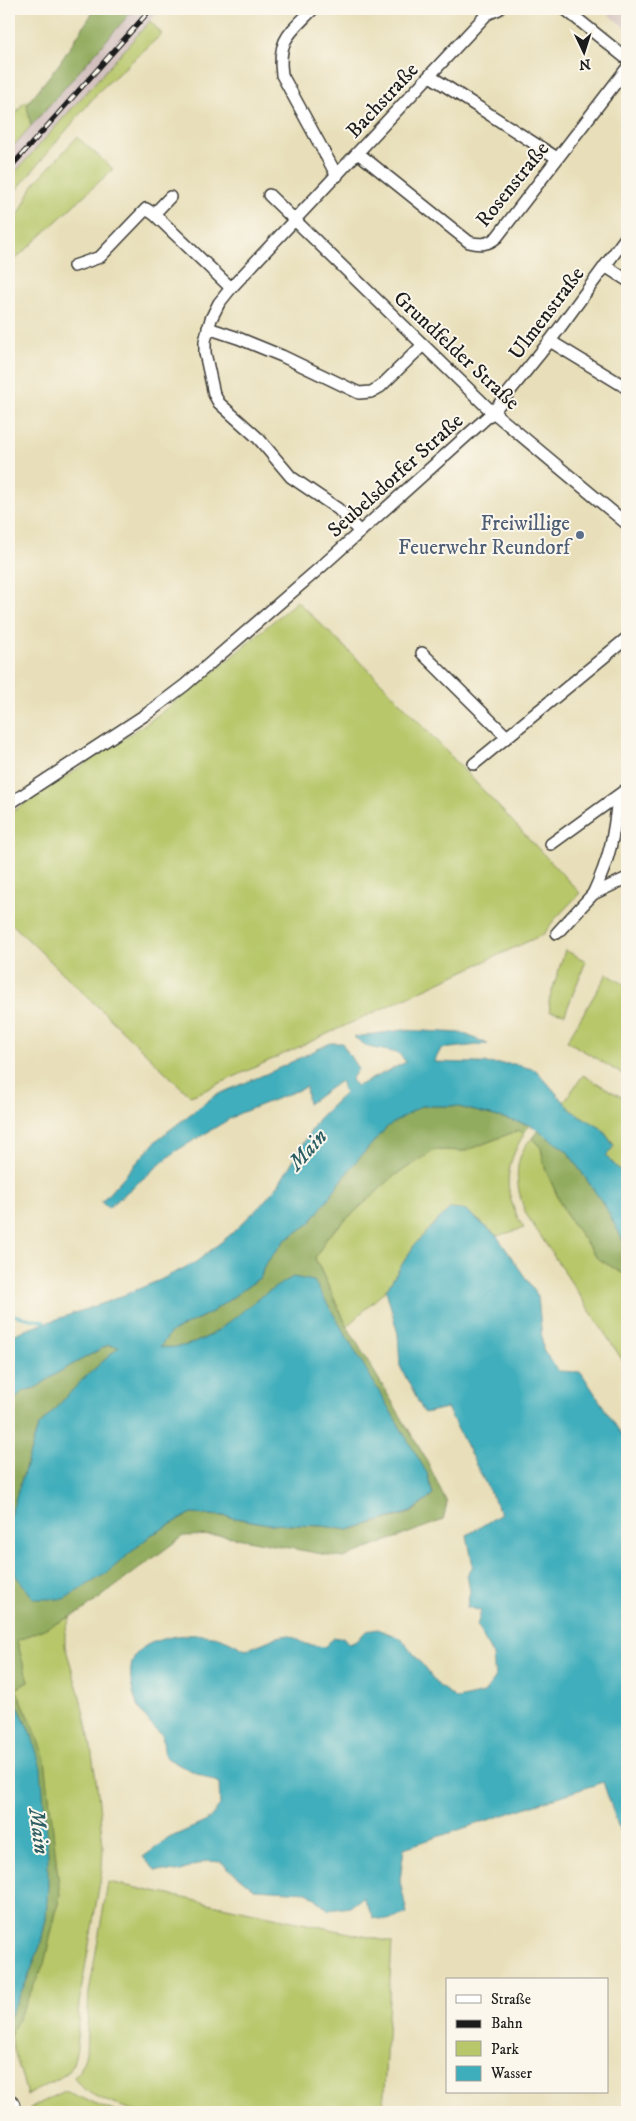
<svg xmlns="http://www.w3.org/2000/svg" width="636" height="2121" viewBox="0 0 636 2121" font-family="'IM FELL DW Pica',serif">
  <rect width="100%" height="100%" fill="#fbf7ec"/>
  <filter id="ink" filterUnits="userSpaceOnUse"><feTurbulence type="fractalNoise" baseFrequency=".02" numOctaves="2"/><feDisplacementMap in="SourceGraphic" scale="10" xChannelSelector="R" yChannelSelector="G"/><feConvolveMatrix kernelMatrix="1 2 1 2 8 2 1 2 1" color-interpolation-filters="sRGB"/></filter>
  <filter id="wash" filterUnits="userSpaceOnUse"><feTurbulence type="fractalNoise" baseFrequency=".0096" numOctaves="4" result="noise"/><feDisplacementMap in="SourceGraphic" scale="20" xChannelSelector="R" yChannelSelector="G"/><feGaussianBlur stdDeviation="1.12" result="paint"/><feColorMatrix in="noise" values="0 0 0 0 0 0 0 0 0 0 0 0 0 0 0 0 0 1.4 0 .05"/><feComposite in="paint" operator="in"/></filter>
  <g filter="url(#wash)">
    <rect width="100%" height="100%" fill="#e8dfba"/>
    <g fill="#d1bfbd">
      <path d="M134 9H161L9 179V151Z"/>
      <path d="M601 9H627V29Z"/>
    </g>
    <g fill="#b8c76a" stroke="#6a7243">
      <path d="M150 21 162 34 99 91 9 199V179Z"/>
      <path d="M30 100 27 105 31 126 9 151V124L23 103Z"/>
      <path d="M77 137 113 169 9 265V235L33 185Z"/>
      <path d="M297 601 382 683 580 893 554 920 544 934 199 1093 190 1096 9 921V814L150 721 216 670Z"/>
      <path d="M565 950 586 961 565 1014 550 1011 549 1001Z"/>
      <path d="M607 974 627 986V1077L567 1041Z"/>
      <path d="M583 1075 627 1100V1177L606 1156 614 1145 601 1128 572 1111 564 1102Z"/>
      <path d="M519 1130 524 1134C503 1168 503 1195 524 1228L497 1236 466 1210 415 1244 386 1290 347 1326 315 1258 328 1236 394 1176 435 1150 465 1151Z"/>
      <path d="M532 1138 541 1148 545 1168 565 1213 597 1258 627 1276V1367L526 1214C516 1189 511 1159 532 1138Z"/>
      <path d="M71 1616 65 1632V1646L79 1693 90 1741 98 1793 103 1846 102 1870 79 2003 77 2049 73 2064 67 2073 58 2079 27 2095 10 2036 44 1963 60 1895 51 1828 32 1724 16 1689 28 1682 17 1641Z"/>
      <path d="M108 1882 392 1942 383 2112H138C117 2104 85 2098 74 2077L80 2071 86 2053 89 1992Z"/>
      <path d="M65 2091 116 2112H31L30 2108Z"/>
    </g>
    <g fill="#92ac5e" stroke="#57643d">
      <path d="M95 9H134L31 126 27 105 30 100 59 64Z"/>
      <path d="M420 1106H455L530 1125 523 1134 519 1130 465 1151 435 1150 394 1176 328 1236 315 1258 347 1326 426 1459 447 1503 443 1520 343 1558 221 1535 183 1536 81 1612 17 1641 28 1682 16 1689 32 1724 45 1759 60 1895 44 1964 10 2036 9 2016 28 1978 40 1946 46 1919 32 1736 12 1693 9 1667V1551L16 1576 107 1573 151 1535 190 1514 224 1516 268 1524 323 1526 348 1530 411 1513 433 1495 427 1473 261 1297 219 1332 181 1348 159 1347 171 1332 212 1312 261 1277 264 1266 284 1241 310 1223 353 1165 387 1127Z"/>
      <path d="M538 1130 567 1151 606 1208 627 1248V1276L597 1258 565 1213 545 1168 541 1148 532 1138Z"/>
      <path d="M108 1345 120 1347 83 1380 38 1427 9 1520V1406L22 1392 37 1387 59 1372Z"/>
    </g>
    <g fill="#3faebc" stroke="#2e656c">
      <path d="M403 1030 462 1033 488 1044 441 1049 434 1062 514 1064 536 1070 572 1111 601 1128 614 1146 606 1156 627 1178V1248L606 1208 567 1151 530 1125 455 1106H421L387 1127 353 1165 310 1223 284 1241 264 1266 261 1277 212 1312 171 1332 160 1347C203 1351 229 1321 260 1297 270 1290 282 1283 293 1277L314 1281 427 1473 433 1495 411 1512 348 1530 323 1526 268 1524 224 1516 190 1514 151 1535 107 1573 64 1599H34L16 1576 9 1551V1520L38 1427 82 1380 119 1347 108 1345 59 1372 37 1387 22 1392 9 1406V1338L19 1332 107 1302 160 1280 196 1262 230 1235 261 1205 279 1184 318 1119 345 1093 340 1081 308 1104 306 1087 238 1114 176 1151 108 1208 101 1202 158 1139 214 1096 275 1070 330 1043H342L358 1069 351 1080 357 1086 406 1062 398 1053 368 1047 354 1037Z"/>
      <path d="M449 1209 466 1210 497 1236 538 1296 543 1349 558 1371 581 1372 627 1443V1852L603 1782 404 1848 400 1881 407 1913 388 1920 373 1918 363 1897 350 1907 329 1910 308 1892 254 1889 221 1862 207 1861 178 1872 155 1870 143 1857 169 1838 207 1821 220 1806 219 1783 181 1766 165 1757 162 1735C147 1723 136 1707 132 1688 130 1676 129 1661 138 1652 153 1635 200 1631 221 1638 230 1641 238 1646 246 1650L277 1637 289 1635 306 1644 324 1647 334 1638 343 1637 349 1644 357 1641 366 1631 378 1629 402 1639 439 1686 457 1699 484 1693 495 1679 493 1656 477 1626 481 1611 467 1607 470 1591 467 1575 473 1566 467 1535 501 1514 447 1408 424 1413 400 1366 398 1334 386 1290 415 1244Z"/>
      <path d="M9 1667 12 1693 32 1736 41 1768 48 1856V1886L46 1919 40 1946 28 1978 9 2017Z"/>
    </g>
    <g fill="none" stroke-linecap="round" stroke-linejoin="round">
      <path stroke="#3faebc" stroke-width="3" d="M9 1314 45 1322"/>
    </g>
  </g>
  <g filter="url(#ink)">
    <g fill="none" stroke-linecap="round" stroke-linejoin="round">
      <g stroke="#3b3934" stroke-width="14">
        <g id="minor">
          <path d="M313 9C290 33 277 39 282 75L337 176"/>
          <path d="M565 9 627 59"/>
          <path d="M430 76 557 158"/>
          <path d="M358 153 469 242C480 245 488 245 497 237L627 68"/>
          <path d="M269 195 487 407 627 524"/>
          <path d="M170 197 154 214 231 288"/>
          <path d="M74 266 100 257 146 209 154 214"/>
          <path d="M605 266 627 280"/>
          <path d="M208 328 238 338 282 356 359 393 371 392 380 387 423 345"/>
          <path d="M550 341 627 388"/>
          <path d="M360 532 338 509 291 477 259 439 219 403 214 394 205 353V341L211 319 219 303 231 288 487 14 499 9"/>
          <path d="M422 653 507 737 627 638"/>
          <path d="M474 764 507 737"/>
          <path d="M9 804 148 713 185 685 322 566 493 412 550 341 627 236"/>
          <path d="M551 844 627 789"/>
          <path d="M593 894C610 858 614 836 618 797"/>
          <path d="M557 933 593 894 627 878"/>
        </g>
      </g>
      <g stroke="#3b3934" stroke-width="22">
        <path id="motorway" d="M9 2104 11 2112"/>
      </g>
      <use href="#minor" stroke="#fff" stroke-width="11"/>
      <use href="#motorway" stroke="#fff" stroke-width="20"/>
      <g stroke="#1c1c1c" stroke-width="5">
        <path id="rail" d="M9 169 151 9"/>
      </g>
      <use href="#rail" stroke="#fbf7ec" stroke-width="3" stroke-dasharray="9" stroke-linecap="butt"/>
    </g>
  </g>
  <circle fill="#5c6f8a" stroke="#fbf7ec" stroke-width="2" cx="580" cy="535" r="5"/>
  <g text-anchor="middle" stroke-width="4" stroke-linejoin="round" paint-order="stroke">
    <g font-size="21" fill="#1c1c1c" stroke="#fbf7ec">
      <text transform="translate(382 100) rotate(-47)" y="7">Bachstraße</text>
      <text transform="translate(512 184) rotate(-51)" y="7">Rosenstraße</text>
      <text transform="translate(546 313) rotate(-53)" y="7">Ulmenstraße</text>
      <text transform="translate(457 350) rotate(43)" y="7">Grundfelder Straße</text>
      <text transform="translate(395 475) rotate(-42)" y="7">Seubelsdorfer Straße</text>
    </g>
    <g font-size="21" fill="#4e5e75" stroke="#fbf7ec" text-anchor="end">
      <text x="570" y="530">Freiwillige<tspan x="570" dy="24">Feuerwehr Reundorf</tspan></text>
    </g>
    <g font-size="22" font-style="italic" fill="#2c5e64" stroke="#fbf7ec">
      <text transform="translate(307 1149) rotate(-48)" y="8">Main</text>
      <text transform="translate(40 1831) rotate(83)" y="8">Main</text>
    </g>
  </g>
  <rect width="636" height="2121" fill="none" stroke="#fbf7ec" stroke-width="30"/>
  <rect x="446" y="1978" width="162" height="115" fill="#fbf7ec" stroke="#a29f99"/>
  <rect x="456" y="1995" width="25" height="8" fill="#ffffff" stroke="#a29f99"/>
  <text x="491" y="2004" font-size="15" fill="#1c1c1c">Straße</text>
  <rect x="456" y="2020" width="25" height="8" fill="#1c1c1c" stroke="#a29f99"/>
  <text x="491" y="2028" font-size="15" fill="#1c1c1c">Bahn</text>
  <rect x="456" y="2041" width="25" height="15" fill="#b8c76a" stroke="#a29f99"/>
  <text x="491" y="2054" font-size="15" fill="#1c1c1c">Park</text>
  <rect x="456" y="2066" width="25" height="15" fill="#3faebc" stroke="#a29f99"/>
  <text x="491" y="2078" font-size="15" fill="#1c1c1c">Wasser</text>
  <g transform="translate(584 52) rotate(176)" stroke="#fbf7ec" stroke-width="4" paint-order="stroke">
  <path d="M0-4L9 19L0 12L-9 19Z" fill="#1c1c1c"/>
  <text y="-8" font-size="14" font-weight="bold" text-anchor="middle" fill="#1c1c1c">N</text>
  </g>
</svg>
